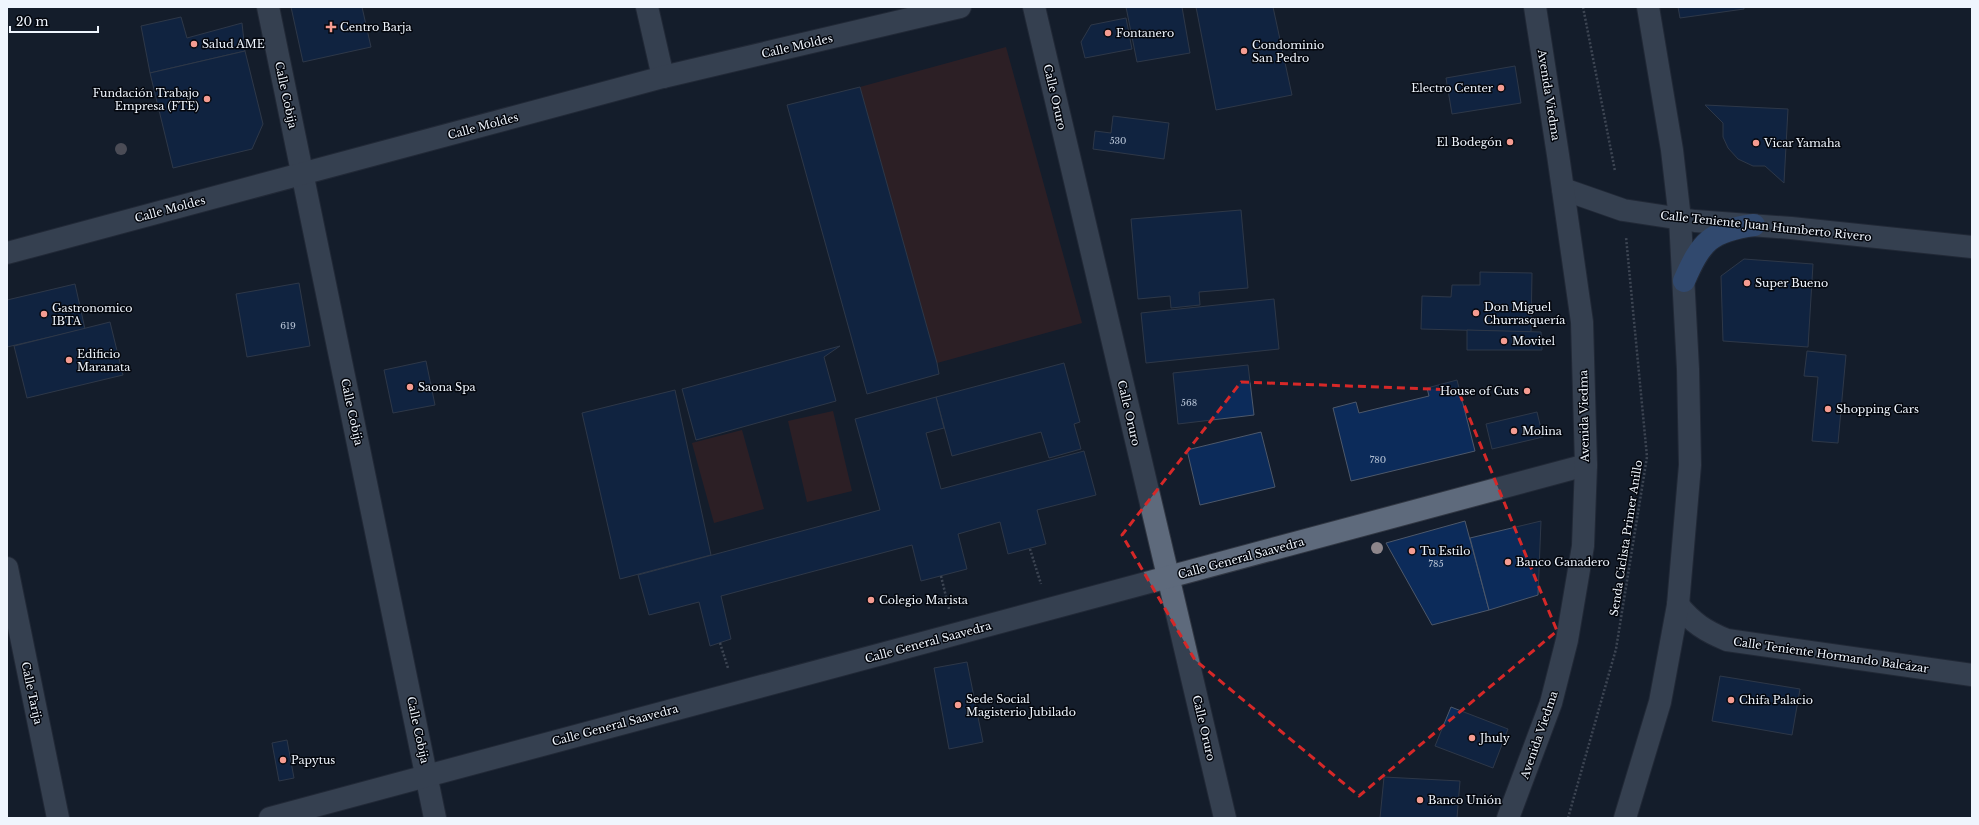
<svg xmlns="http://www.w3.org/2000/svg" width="1979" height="825" viewBox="0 0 1979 825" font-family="'Libre Baskerville',serif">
  <rect width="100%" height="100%" fill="#141d2c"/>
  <g fill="#4b221e">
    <path d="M1006 47 1082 323 937 363 860 87Z"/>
    <path d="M833 411 852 491 807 502 788 421Z"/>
    <path d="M742 430 764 509 714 523 692 443Z"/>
  </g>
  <g fill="#0c2b5a" stroke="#4d586a">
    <path d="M291 7H362L371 47 303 62Z"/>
    <path d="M1126 7H1182L1190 53 1137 62Z"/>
    <path d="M1196 7H1273L1292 95 1216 110Z"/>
    <path d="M1678 7H1744V9L1680 18Z"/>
    <path d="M181 17 187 38 242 23 245 51 150 73 141 26Z"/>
    <path d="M1126 18 1132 49 1085 58 1081 42 1091 25Z"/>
    <path d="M245 51 263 124 252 149 173 168 150 73Z"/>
    <path d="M1515 66 1521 103 1452 114 1446 78Z"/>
    <path d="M860 87 937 363 939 374 867 394 787 105Z"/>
    <path d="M1705 105 1788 109 1784 183 1765 166H1753L1738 159 1728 148 1723 137V123Z"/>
    <path d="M1113 116 1169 123 1164 159 1093 149 1095 131 1111 133Z"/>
    <path d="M1241 210 1248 288 1199 292 1200 305 1171 308 1170 296 1138 299 1131 219Z"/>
    <path d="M1744 259 1813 264 1808 347 1723 341 1721 276Z"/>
    <path d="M1480 272 1532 273 1531 332 1421 329 1422 296 1451 297 1452 285H1480Z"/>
    <path d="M299 283 310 346 247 357 236 294Z"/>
    <path d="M75 284 85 329 7 347V300Z"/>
    <path d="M1274 299 1279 349 1146 363 1141 313Z"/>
    <path d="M110 322 123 375 27 398 14 346Z"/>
    <path d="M1467 330 1541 332 1542 350H1467Z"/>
    <path d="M840 346 824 357 836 401 696 440 682 389Z"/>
    <path d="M1807 351 1846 355 1838 443 1812 441 1818 377 1804 376Z"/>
    <path d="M426 361 435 405 393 413 384 370Z"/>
    <path d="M1064 363 1080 422 1074 424 1081 449 1049 458 1041 432 952 456 936 397Z"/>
    <path d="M1248 365 1254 415 1178 424 1173 373Z"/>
    <path d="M1457 380 1475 451 1351 481 1333 408 1356 402 1359 413 1429 396 1427 388Z"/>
    <path d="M675 390 711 555 620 579 582 413Z"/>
    <path d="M936 397 944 428 926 433 941 489 1084 451 1096 495 1037 510 1046 544 1008 554 1000 522 958 534 967 569 921 581 912 545 721 596 731 639 710 646 699 602 649 615 638 575 880 510 855 419Z"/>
    <path d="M1537 412 1543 437 1492 449 1486 424Z"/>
    <path d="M1261 432 1275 487 1200 505 1187 450Z"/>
    <path d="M1465 521 1489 610 1432 625 1386 543Z"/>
    <path d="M1541 521 1538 595 1489 610 1470 538Z"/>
    <path d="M967 662 983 742 949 749 934 668Z"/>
    <path d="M1720 676 1800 689 1792 735 1712 721Z"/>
    <path d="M1451 707 1508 729 1493 768 1435 746Z"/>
    <path d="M287 740 294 778 279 781 272 743Z"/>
    <path d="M1384 777 1460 781 1457 818H1380Z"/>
  </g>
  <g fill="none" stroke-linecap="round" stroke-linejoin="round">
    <g stroke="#313743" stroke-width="24">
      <g id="minor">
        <path d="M268 7 435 818"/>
        <path d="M647 7 663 77"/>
        <path d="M1034 7 1225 818"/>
        <path d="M1563 189 1623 210 1695 221 1791 228 1972 247"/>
        <path d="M7 253 663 77 960 7"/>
        <path d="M7 568 58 818"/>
        <path d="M1678 605C1693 623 1705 631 1727 640L1972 675"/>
        <path d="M270 818 1586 465"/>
      </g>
    </g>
    <g stroke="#313743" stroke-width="24">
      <g id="secondary">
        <path d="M1508 818 1551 703 1567 640 1583 546 1586 465 1582 322 1558 155 1535 7"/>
        <path d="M1625 818 1660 702 1678 605 1690 465 1688 369 1680 219 1672 150 1648 7"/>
      </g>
    </g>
    <g stroke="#313743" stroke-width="24">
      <path id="primary" d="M1684 281C1701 242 1710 231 1754 225"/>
    </g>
    <g stroke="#6f7682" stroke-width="2.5" stroke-dasharray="2 2" stroke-linecap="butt">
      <path d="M1583 7 1615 171"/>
      <path d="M1030 549 1041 584"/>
      <path d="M941 576 949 609"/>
      <path d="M720 643 728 668"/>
      <path d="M1568 818 1616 649 1647 457 1626 237"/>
    </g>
    <use href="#minor" stroke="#5e6a7c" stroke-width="22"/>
    <use href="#secondary" stroke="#5e6a7c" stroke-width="22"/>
    <use href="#primary" stroke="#547ebf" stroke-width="22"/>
  </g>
  <g fill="#8e868b">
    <circle cx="121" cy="149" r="6"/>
    <circle cx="1377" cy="548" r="6"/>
  </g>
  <path d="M0 0H1979V825H0ZM1241 382 1458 390 1557 631 1359 796 1195 660 1122 535Z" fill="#141d2c" fill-opacity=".55" fill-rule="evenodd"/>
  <path fill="none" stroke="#d62828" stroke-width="3" stroke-dasharray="8 5" stroke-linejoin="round" d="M1241 382 1458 390 1557 631 1359 796 1195 660 1122 535Z"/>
  <g fill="#f59c91" stroke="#04070e" stroke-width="1.5">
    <path d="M329 21h4v4h4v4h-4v4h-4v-4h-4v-4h4z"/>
    <circle cx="1108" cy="33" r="4"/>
    <circle cx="194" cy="44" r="4"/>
    <circle cx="1244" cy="51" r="4"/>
    <circle cx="1501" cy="88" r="4"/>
    <circle cx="207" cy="99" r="4"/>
    <circle cx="1510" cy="142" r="4"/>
    <circle cx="1756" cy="143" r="4"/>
    <circle cx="1747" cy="283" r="4"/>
    <circle cx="1476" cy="313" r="4"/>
    <circle cx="44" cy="314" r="4"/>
    <circle cx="1504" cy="341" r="4"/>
    <circle cx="69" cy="360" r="4"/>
    <circle cx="410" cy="387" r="4"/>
    <circle cx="1527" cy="391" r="4"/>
    <circle cx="1828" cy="409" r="4"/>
    <circle cx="1514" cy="431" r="4"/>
    <circle cx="1412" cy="551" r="4"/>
    <circle cx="1508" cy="562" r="4"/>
    <circle cx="871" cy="600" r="4"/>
    <circle cx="1731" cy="700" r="4"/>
    <circle cx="958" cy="705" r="4"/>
    <circle cx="1472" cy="738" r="4"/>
    <circle cx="283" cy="760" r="4"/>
    <circle cx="1420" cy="800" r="4"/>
  </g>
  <g text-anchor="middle" stroke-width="3" stroke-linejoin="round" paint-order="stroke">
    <g font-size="9" fill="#b6c2d4">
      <text x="1118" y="144">530</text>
      <text x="288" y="329">619</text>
      <text x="1189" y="406">568</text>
      <text x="1378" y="463">780</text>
      <text x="1436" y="567">785</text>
    </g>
    <g font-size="11" fill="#eff5fd" stroke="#04070e" text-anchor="start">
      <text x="340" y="31">Centro Barja</text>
      <text x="1116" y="37">Fontanero</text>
      <text x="202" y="48">Salud AME</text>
      <text x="1252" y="49">Condominio<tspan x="1252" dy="13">San Pedro</tspan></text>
      <text x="1493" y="92" text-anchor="end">Electro Center</text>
      <text x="199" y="97" text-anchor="end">Fundación Trabajo<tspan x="199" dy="13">Empresa (FTE)</tspan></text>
      <text x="1502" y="146" text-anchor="end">El Bodegón</text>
      <text x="1764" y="147">Vicar Yamaha</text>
      <text x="1755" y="287">Super Bueno</text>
      <text x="1484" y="311">Don Miguel<tspan x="1484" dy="13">Churrasquería</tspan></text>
      <text x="52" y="312">Gastronomico<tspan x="52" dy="13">IBTA</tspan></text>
      <text x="1512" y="345">Movitel</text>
      <text x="77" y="358">Edificio<tspan x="77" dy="13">Maranata</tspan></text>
      <text x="418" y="391">Saona Spa</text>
      <text x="1519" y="395" text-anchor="end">House of Cuts</text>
      <text x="1836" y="413">Shopping Cars</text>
      <text x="1522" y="435">Molina</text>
      <text x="1420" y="555">Tu Estilo</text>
      <text x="1516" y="566">Banco Ganadero</text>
      <text x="879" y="604">Colegio Marista</text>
      <text x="966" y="703">Sede Social<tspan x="966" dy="13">Magisterio Jubilado</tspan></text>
      <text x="1739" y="704">Chifa Palacio</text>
      <text x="1480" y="742">Jhuly</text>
      <text x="291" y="764">Papytus</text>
      <text x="1428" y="804">Banco Unión</text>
    </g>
    <g font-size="11" fill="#eff5fd" stroke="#04070e">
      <text transform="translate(797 46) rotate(-13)" y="4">Calle Moldes</text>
      <text transform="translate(286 95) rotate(78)" y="4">Calle Cobija</text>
      <text transform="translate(1549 95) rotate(81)" y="4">Avenida Viedma</text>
      <text transform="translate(1055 97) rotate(77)" y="4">Calle Oruro</text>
      <text transform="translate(483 126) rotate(-15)" y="4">Calle Moldes</text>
      <text transform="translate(170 209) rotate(-15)" y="4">Calle Moldes</text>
      <text transform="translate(1766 226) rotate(6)" y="4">Calle Teniente Juan Humberto Rivero</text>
      <text transform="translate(352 412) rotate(78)" y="4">Calle Cobija</text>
      <text transform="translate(1129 413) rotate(77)" y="4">Calle Oruro</text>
      <text transform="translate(1584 416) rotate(-91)" y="4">Avenida Viedma</text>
      <text transform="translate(1626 538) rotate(-81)" y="4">Senda Ciclista Primer Anillo</text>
      <text transform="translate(1241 558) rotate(-15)" y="4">Calle General Saavedra</text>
      <text transform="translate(928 642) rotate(-15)" y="4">Calle General Saavedra</text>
      <text transform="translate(1831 655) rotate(8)" y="4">Calle Teniente Hormando Balcázar</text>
      <text transform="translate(32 693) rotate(78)" y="4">Calle Tarija</text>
      <text transform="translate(615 725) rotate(-15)" y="4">Calle General Saavedra</text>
      <text transform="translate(1204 728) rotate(77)" y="4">Calle Oruro</text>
      <text transform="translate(418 730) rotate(78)" y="4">Calle Cobija</text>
      <text transform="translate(1539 735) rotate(-71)" y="4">Avenida Viedma</text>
    </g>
  </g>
  <rect width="1979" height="825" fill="none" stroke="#eff5fd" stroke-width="16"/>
  <path d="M10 26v6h88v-6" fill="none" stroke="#eff5fd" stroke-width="2"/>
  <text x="16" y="26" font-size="12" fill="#eff5fd" stroke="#04070e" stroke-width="3" paint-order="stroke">20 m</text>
</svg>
